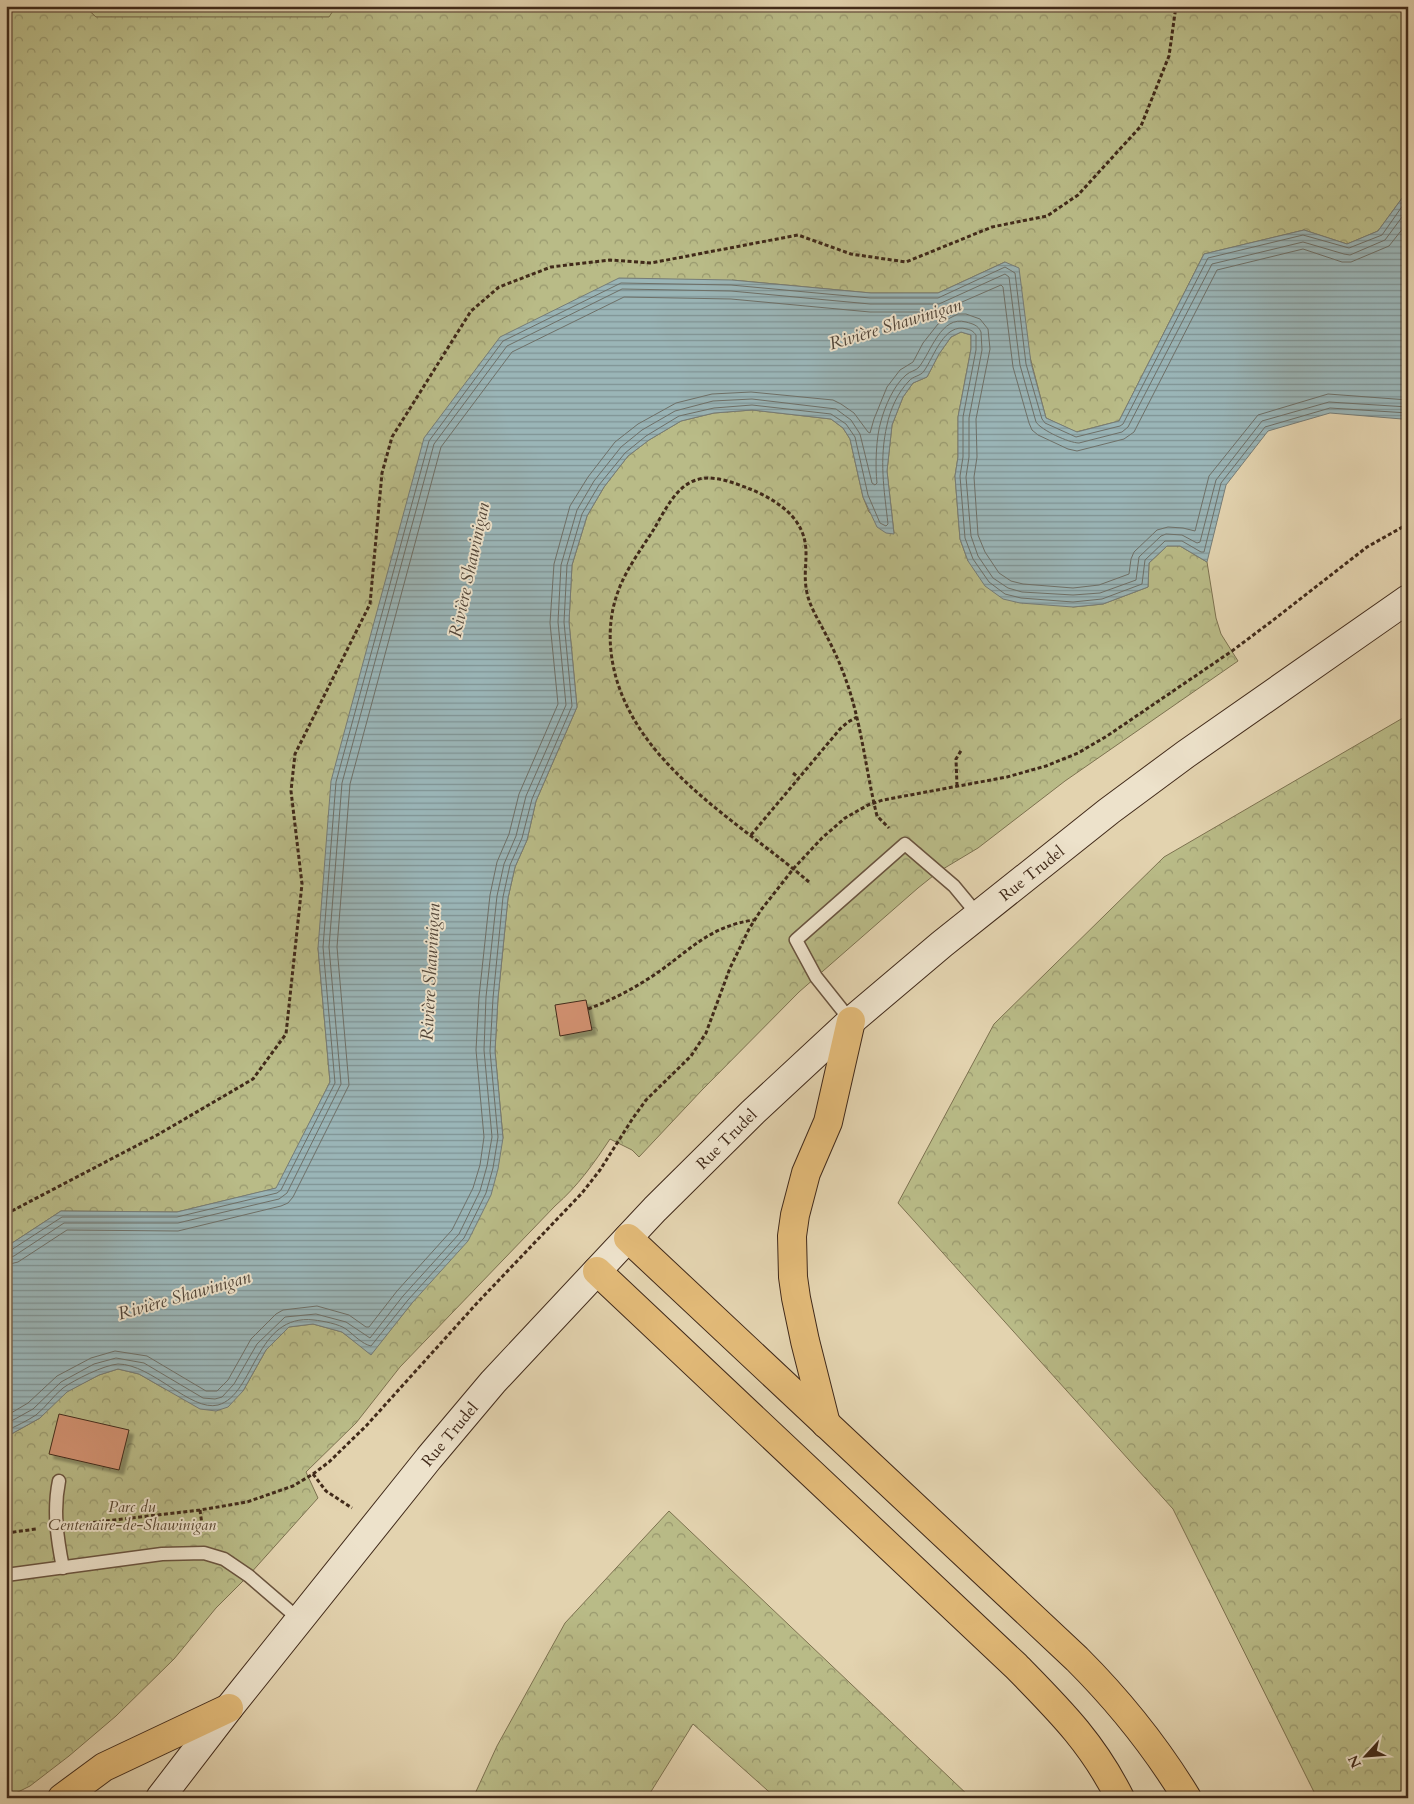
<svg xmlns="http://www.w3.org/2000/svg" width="1414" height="1804" viewBox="0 0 1414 1804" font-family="Cardo,serif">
  <defs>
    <pattern id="grass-tufts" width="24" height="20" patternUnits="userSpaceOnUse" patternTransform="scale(1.25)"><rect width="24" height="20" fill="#b9bb87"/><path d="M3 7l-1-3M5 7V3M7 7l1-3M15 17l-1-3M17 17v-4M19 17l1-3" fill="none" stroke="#98986e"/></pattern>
    <pattern id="forest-crowns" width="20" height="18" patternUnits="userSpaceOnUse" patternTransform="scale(1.25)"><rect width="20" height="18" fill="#b9bb87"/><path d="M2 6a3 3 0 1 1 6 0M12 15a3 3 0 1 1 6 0" fill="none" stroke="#98986e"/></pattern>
    <pattern id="water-rules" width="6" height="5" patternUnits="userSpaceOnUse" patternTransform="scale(1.25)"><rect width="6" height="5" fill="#9ab5b7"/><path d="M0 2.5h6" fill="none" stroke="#7f9394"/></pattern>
    <filter id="shadow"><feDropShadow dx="4.5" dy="4.5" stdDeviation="1" flood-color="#0004"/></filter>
  </defs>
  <rect width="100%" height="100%" fill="#e3d3af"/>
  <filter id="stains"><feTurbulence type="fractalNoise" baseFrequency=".004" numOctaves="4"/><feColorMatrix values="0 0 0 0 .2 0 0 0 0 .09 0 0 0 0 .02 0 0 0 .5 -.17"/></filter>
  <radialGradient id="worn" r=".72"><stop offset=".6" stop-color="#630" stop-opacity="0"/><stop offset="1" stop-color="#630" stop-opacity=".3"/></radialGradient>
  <g fill="url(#grass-tufts)" stroke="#7d7250">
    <path d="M84 6H336L330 17H96Z"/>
    <path d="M907 6H955L937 12Z"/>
  </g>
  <g fill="url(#forest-crowns)" stroke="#7d7250">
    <path d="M6 6H84L96 17H329L336 6H907L937 12 955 6H1408V190L1378 231 1347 244 1304 230 1204 254 1119 421 1076 432 1046 418 1005 262 938 293H871L732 280 318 948 330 1082 277 1188 177 1212 61 1211 6 1247Z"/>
    <path d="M961 332 971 335V349L958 417V457L955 476 960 539 968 561 1073 607 1103 604 1148 587 1149 563 1167 546H1180L1207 562 1216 618 1221 634 1238 661 1065 781 978 848 938 872 918 888 799 992 702 1090 639 1157 632 1150 610 1139C594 1163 578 1186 555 1206L400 1367 356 1423 306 1472 318 1498 249 1575 216 1608 174 1659 116 1716 69 1756 30 1786 6 1798V1437L40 1418 66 1392 99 1375 118 1369 139 1374 165 1389 243 1391 266 1350 289 1327 313 1324 342 1332 371 1354 412 1303 503 1138 495 1051 498 998 508 898 515 867 527 840 536 801 577 707 569 622 572 565 587 516 604 487 628 456 649 440 681 421 714 413 752 410 831 419 843 428 850 439 863 497 869 512 894 533 887 471 892 425 903 397 913 383 927 377 939 354 951 337Z"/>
    <path d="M1408 715V1798H1317L1173 1509 898 1203 994 1024 1164 857Z"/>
    <path d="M669 1511 971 1798H776L693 1724 647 1798H473L497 1746 565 1623Z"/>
  </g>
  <path fill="url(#water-rules)" stroke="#767d78" d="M1408 190V418L1402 419 1330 413 1268 431 1226 485 1207 562 1180 546H1167L1149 563 1148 587 1103 604 1073 607 1020 603 1003 599 985 586 968 561 960 539 955 476 958 457V417L971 349V335L961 332 951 337 939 354 927 377 913 383 903 397 892 425 887 471 894 534 886 533 877 527 863 497 850 439 843 428 831 419 752 410 714 413 681 421 649 440 628 456 604 487 587 516 572 565 569 622 577 707 536 801 527 840 515 867 508 898 498 998 495 1051 503 1138 498 1169 491 1195 468 1241 412 1303 371 1355 342 1332 313 1324 289 1327 266 1350 243 1391 228 1407 216 1411 200 1409 139 1374 118 1369 99 1375 67 1392 40 1418 6 1437V1247L61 1211 177 1212 276 1188 330 1082 318 948 331 781 424 438 500 337 619 278 732 280 871 293H938L1005 262 1019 268 1031 363 1046 418 1077 432 1119 421 1204 254 1304 230 1347 244 1378 231Z"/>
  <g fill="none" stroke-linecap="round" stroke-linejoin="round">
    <g stroke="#6e7068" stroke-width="1">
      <path d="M6 1251 11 1250 62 1217H177L277 1193 281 1190 335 1083 323 947 336 782 429 441 503 341 621 283 731 285 870 298H938L1005 267 1015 273 1026 364 1042 419 1045 423 1076 437 1120 426 1123 424 1208 258 1303 235 1349 248 1382 235 1408 198"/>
      <path d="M6 1258 14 1256 64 1223H178L279 1199 287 1193 341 1084 329 947 342 783 434 444 507 346 622 289 731 291 870 304H939L1005 274 1009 277 1020 365 1036 422C1041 430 1069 443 1079 443L1122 432 1128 427 1212 264 1303 242 1344 254 1350 255 1385 240 1408 209"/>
      <path d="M6 1265 18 1262 67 1230 178 1231 281 1206 288 1203 293 1197 349 1085 337 947 350 784 441 447 512 352 624 297 731 299 870 312H939L1001 285 1003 287 1013 367 1029 423 1032 430 1038 435 1068 449 1077 451 1124 439 1134 432 1217 270 1303 249 1342 262H1351L1389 246 1408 222"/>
      <path d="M6 1416 28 1403 57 1376 91 1358 115 1351 147 1356 206 1391H217L228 1380 251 1339 276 1314 283 1310 317 1306 349 1315 366 1327H369L397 1291 452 1230 473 1188 480 1165 484 1137 476 1050 479 997 490 895 497 862 509 834 519 794 558 704 550 623 554 564 570 506 588 477 615 442 638 424 676 403 712 394 751 392 833 400 841 404 854 413 868 432 870 433 874 419 887 387 900 370 913 362 923 343 938 324 958 314H966L980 319 988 329 990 349 976 419 977 457 974 477 978 535 985 552 999 573 1011 581 1023 584 1073 588 1099 585 1129 574 1131 559 1134 552 1157 530 1168 527 1183 528 1195 531 1209 476 1258 415 1328 394 1408 400"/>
      <path d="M6 1424 33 1409 61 1382 94 1364 116 1358 144 1363 203 1398 215 1399 222 1397 234 1384 257 1344 285 1317 316 1314 346 1322 370 1338 403 1296 459 1234 480 1191 487 1166 492 1137 484 1050 486 997 497 896 504 864 516 836 526 796 566 705 558 622 561 565 577 510 594 481 621 447 642 430 675 411 713 401 752 399 836 409 851 420 860 434 872 483 875 485 877 483C875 467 876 437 881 421 885 406 894 385 906 375 910 371 916 371 919 367 931 352 941 315 966 322 973 324 978 325 981 332L982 350 969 418V457L966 477 971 536 978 556 993 578 1008 588 1022 592 1073 595 1100 593 1136 580 1139 557 1161 536 1166 534 1182 535 1197 543 1200 542 1216 480 1262 421 1329 402 1408 407"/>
      <path d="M6 1431C16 1426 27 1421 36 1415 46 1407 53 1396 63 1388 74 1380 104 1365 118 1364 152 1364 191 1412 218 1405 255 1395 255 1313 314 1320 323 1321 339 1324 346 1329 354 1335 362 1344 371 1346L408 1300 464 1238 486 1193 493 1168 498 1137 490 1051 493 998 503 897 510 865 522 838 532 799 572 706 564 622 567 565 582 514 599 485 625 453 646 436 679 416 714 408 752 405 831 414 846 424 855 437 868 495 880 523 886 526 888 524C884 489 879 460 887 425 890 410 898 392 909 381 913 376 921 376 924 371 934 357 944 322 967 329 971 330 973 331 976 335V350L963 417V457L960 476 965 538 973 559 989 582 1005 594 1021 598 1073 602 1102 599 1142 584 1145 560 1165 541H1182L1201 552H1204L1221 483 1265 427 1330 408 1408 413"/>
    </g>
  </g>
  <g fill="#d39272" stroke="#412a1a" filter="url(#shadow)">
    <path d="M586 1000 592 1030 560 1036 555 1005Z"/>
    <path d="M59 1414 129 1430 119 1470 49 1454Z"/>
  </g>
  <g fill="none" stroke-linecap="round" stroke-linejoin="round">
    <g stroke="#6a543f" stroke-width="15">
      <g id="service">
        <path d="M851 1021 816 977 796 940 905 844 954 886 978 915"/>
        <path d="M59 1481C53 1510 57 1538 63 1568"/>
        <path d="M6 1575 162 1554 204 1553 224 1559 249 1576 300 1620"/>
      </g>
    </g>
    <g stroke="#412a1a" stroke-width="30">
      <g id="secondary">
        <path id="s1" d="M160 1798 229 1708 429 1458 493 1382 655 1209 753 1112 851 1021 942 944 1109 811 1186 754 1408 599"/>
      </g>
    </g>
    <g stroke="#412a1a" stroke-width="30">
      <g id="motorway">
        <path d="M628 1238 1077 1659C1119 1701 1156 1747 1187 1798"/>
        <path d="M597 1271 1016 1666C1059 1710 1092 1742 1120 1798"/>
        <path d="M826 1424 805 1341 796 1298 793 1277 792 1236 795 1215 806 1173 828 1122 851 1021"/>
        <path d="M62 1798 104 1767 229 1708"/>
      </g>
    </g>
    <g stroke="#412a1a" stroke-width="3" stroke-dasharray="4 2.5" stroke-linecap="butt">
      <path d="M793 773 799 778"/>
      <path d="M957 786 956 759 962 749"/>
      <path d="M751 835 840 729 848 722 857 717"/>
      <path d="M809 882C750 831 667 783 630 712 610 675 603 629 619 589 627 568 642 548 654 529 664 512 676 486 696 480 713 474 734 483 750 489 767 496 785 506 796 521 814 547 801 566 807 593 810 607 818 619 824 631 833 648 841 665 847 683 862 726 866 772 877 816L889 828"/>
      <path d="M588 1009C612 1000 635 988 657 973 690 950 710 926 754 920"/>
      <path d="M6 1214 159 1134 253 1079 286 1034 302 884 291 791 295 754 370 604 382 473 392 437 471 311 499 287 551 267 610 260 651 263 798 235 851 254 906 262 992 227 1047 216 1078 195 1141 126 1169 56 1176 6"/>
      <path d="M313 1474 326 1491 352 1508"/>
      <path d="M200 1510 203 1532"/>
      <path d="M80 1524 200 1510 247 1502 293 1486 313 1474 329 1462 366 1426 478 1302 582 1193 600 1170 633 1118 646 1100 691 1056 706 1033 730 968 749 929 761 910 794 868 822 838 845 818 868 805 883 800 1007 777 1046 766 1078 753 1107 736 1232 651 1272 621 1367 547 1408 524"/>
      <path d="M6 1533 36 1529"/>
    </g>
    <use href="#service" stroke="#ede2cb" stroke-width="12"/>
    <use href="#secondary" stroke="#ede2cb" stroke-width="28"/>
    <use href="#motorway" stroke="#e2ba78" stroke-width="28"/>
  </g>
  <g text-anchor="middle" stroke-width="4" stroke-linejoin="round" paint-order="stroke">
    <g font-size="16" fill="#412a1a" stroke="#ede2cb">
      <text dy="6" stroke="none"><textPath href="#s1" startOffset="1275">Rue Trudel</textPath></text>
      <text dy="6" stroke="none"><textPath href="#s1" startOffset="870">Rue Trudel</textPath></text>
      <text dy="6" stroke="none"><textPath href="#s1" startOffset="465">Rue Trudel</textPath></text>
    </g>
    <g font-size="16" font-style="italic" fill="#594730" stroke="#ede2cb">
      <text x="132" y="1512">Parc du<tspan x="132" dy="18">Centenaire-de-Shawinigan</tspan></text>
    </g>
    <g font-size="18" font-style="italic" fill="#534639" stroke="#ede2cb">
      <text transform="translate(895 324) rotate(-17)" y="6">Rivière Shawinigan</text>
      <text transform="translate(469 570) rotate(-78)" y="6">Rivière Shawinigan</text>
      <text transform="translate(430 972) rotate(-87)" y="6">Rivière Shawinigan</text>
      <text transform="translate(184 1295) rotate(-16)" y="6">Rivière Shawinigan</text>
    </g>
  </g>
  <rect width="1414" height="1804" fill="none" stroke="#e3d3af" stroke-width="25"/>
  <rect x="8" y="8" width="1399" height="1789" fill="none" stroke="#412a1a" stroke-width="2.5"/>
  <rect x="12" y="12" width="1389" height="1779" fill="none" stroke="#412a1a"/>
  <g transform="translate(1366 1756) rotate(244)" stroke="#ede2cb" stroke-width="4" paint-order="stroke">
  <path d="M0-4L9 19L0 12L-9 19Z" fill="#412a1a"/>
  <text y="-8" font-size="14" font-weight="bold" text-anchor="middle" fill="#412a1a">N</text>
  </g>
  <rect width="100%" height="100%" filter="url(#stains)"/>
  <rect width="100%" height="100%" fill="url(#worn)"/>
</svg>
